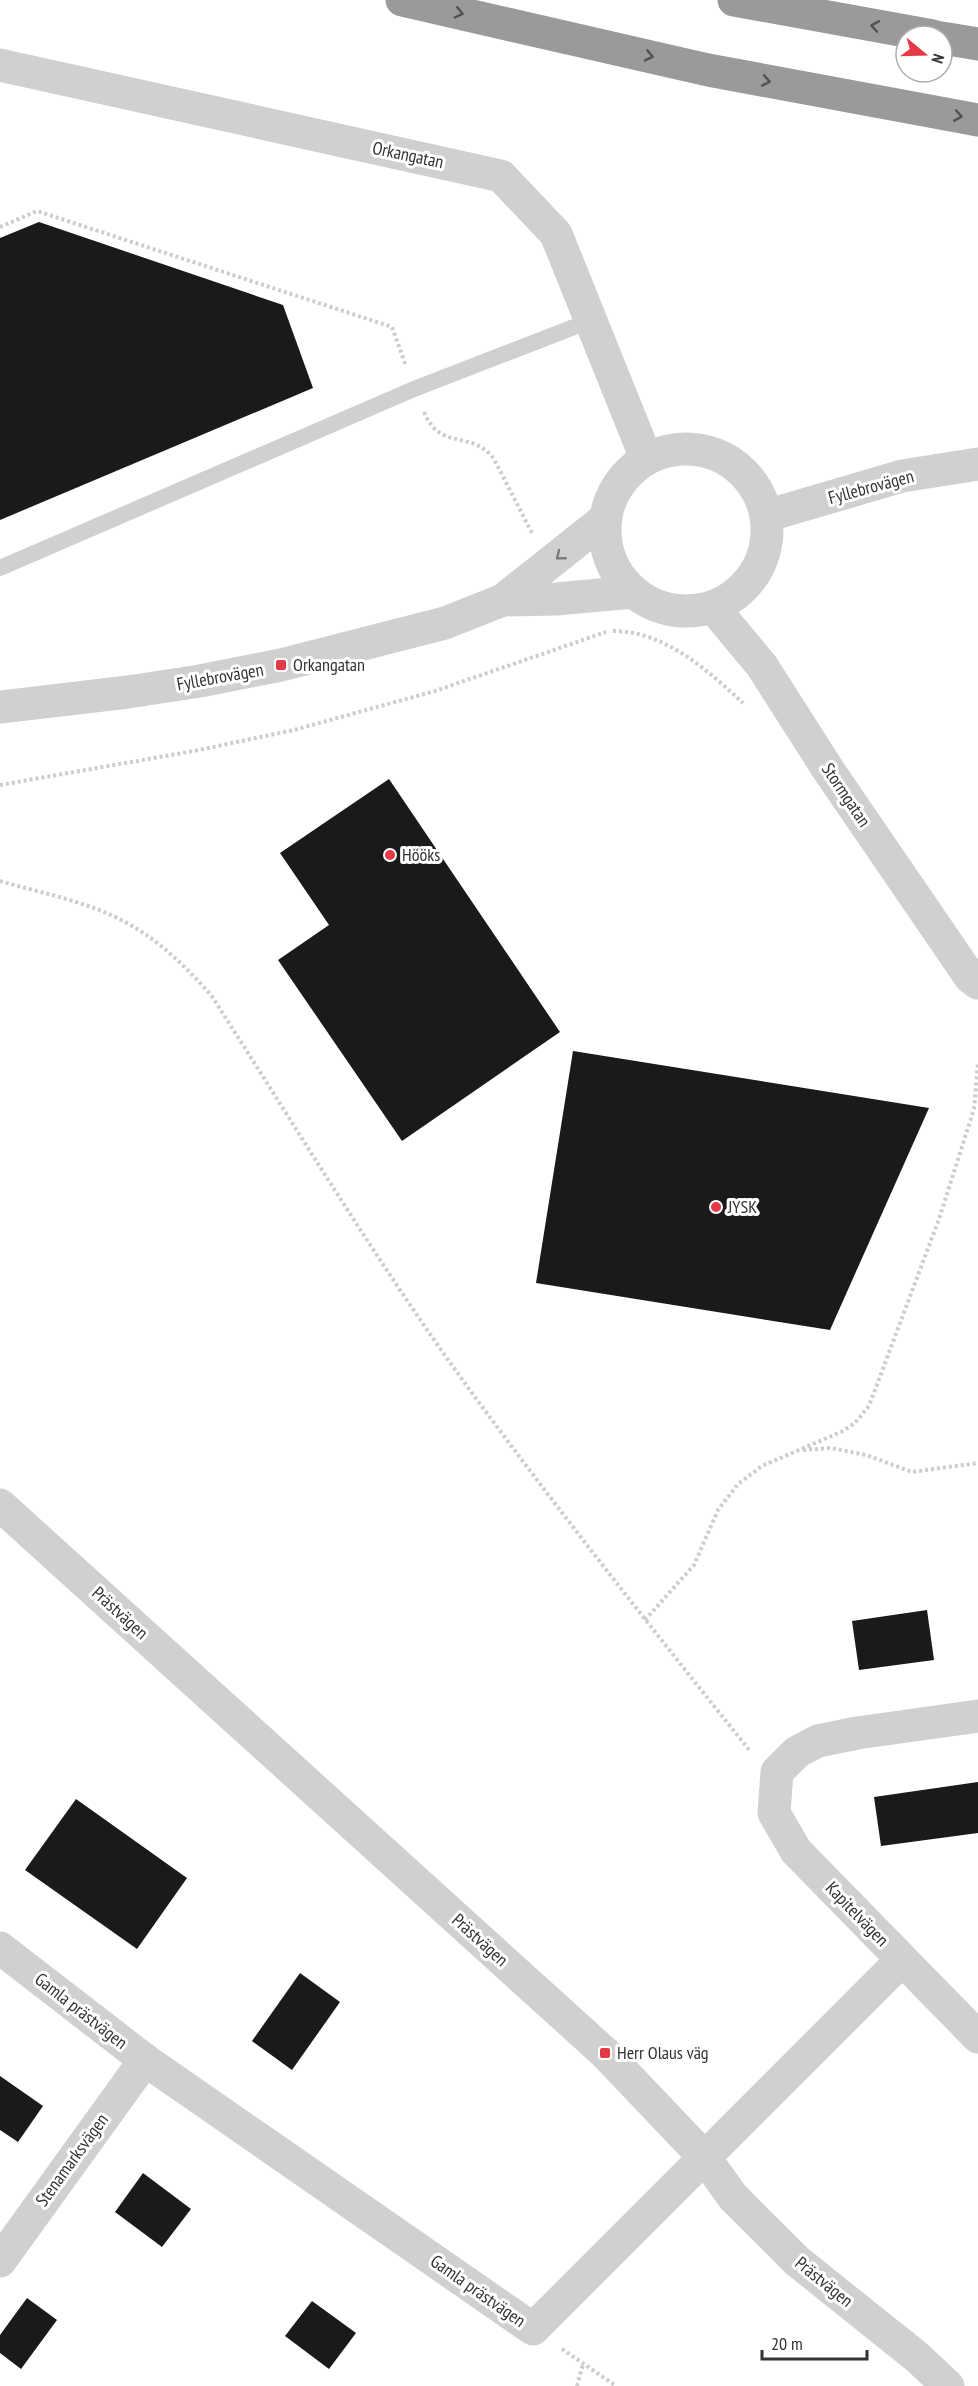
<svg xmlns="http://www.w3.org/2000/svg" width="978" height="2386" viewBox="0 0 978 2386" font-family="'PT Sans Narrow',sans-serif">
  <rect width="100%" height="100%" fill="#fff"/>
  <g fill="#1a1a1a">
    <path d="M39 222 283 305 313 388 0 520V238Z"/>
    <path d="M389 779 560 1032 402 1141 278 960 329 925 280 853Z"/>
    <path d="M573 1051 929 1108 830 1330 536 1283Z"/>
    <path d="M927 1610 934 1660 859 1670 852 1621Z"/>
    <path d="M978 1782V1833L881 1846 874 1797Z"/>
    <path d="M76 1799 187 1878 137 1949 25 1870Z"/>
    <path d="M300 1973 340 2002 292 2070 252 2041Z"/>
    <path d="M0 2076 43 2106 18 2142 0 2130Z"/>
    <path d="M143 2173 191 2209 162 2247 115 2212Z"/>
    <path d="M27 2298 57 2320 21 2369 0 2353V2335Z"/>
    <path d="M312 2301 356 2333 329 2369 285 2336Z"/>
  </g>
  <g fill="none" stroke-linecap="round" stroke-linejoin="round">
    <g stroke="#cdcdcd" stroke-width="4" stroke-dasharray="3 3" stroke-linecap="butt">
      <path d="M0 227 37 211 392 327 406 366"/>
      <path d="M424 412C440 452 472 429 494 459L532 533"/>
      <path d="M613 631C665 631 707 670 743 703"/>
      <path d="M0 785 194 751 294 730 435 691 606 632"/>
      <path d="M0 881C42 893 89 902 127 923 160 941 186 967 211 995 298 1130 380 1268 475 1397 564 1518 657 1635 750 1751"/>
      <path d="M803 1450 831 1448 866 1455 912 1472 978 1463"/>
      <path d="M645 1620 694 1565 718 1510 738 1484 762 1466 843 1431 855 1423 869 1406 939 1219 974 1109 978 1063"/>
      <path d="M562 2349 616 2386"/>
      <path d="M577 2386 583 2364"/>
    </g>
    <path stroke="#d0d0d0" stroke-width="16" d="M0 568 414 389 592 320"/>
    <g stroke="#d0d0d0" stroke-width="33">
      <path d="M0 65 501 176 556 234 646 458"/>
      <path d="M713 607 762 666 829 771 970 977 978 983"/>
      <path d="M978 1716 857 1733 818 1741 797 1752 777 1772 774 1813 796 1851 978 2037"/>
      <path d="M0 1948 145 2060 533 2329 902 1960"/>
      <path d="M0 2261 145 2060"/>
    </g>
    <g stroke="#d0d0d0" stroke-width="33">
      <circle cx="686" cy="530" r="81"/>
      <path d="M766 516 902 476 978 464"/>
      <path d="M503 600 556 599 633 592"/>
      <path d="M0 707 128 692 200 681 281 665 445 623 503 600 605 519"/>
      <path d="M0 1505 605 2053 705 2158 733 2197 797 2261 917 2357 948 2386"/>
    </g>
    <g stroke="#9a9a9a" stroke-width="33">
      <path d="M402 0 708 70 978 120"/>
      <path d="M734 0 933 36"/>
      <path d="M942 38 978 44"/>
    </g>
  </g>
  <defs><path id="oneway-chevron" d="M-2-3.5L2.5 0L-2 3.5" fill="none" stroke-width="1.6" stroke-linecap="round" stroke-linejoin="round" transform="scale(1.5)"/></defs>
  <g stroke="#525252">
    <use href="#oneway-chevron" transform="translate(459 13) rotate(13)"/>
    <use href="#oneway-chevron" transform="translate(875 26) rotate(-170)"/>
    <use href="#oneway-chevron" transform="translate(649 56) rotate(13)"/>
    <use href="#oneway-chevron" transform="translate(766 81) rotate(10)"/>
    <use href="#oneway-chevron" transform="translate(958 116) rotate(10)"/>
  </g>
  <use stroke="#7a7a7a" href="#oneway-chevron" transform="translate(560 556) rotate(141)"/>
  <g fill="#e63946" stroke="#fff" stroke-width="2">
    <rect x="275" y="659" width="12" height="12" rx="3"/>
    <circle cx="390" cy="855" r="6"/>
    <circle cx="716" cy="1207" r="6"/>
    <rect x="599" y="2047" width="12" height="12" rx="3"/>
  </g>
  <g text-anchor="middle" stroke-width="6" stroke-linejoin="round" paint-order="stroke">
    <g font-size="18" fill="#333" stroke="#fff">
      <text transform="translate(408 155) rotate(12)" y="6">Orkangatan</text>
      <text transform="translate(871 487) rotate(-15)" y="6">Fyllebrovägen</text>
      <text transform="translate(220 677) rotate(-10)" y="6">Fyllebrovägen</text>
      <text transform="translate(846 795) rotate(56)" y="6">Stormgatan</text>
      <text transform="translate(120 1613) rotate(42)" y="6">Prästvägen</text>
      <text transform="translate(857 1914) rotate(46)" y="6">Kapitelvägen</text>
      <text transform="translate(480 1940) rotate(42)" y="6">Prästvägen</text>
      <text transform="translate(81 2011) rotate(38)" y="6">Gamla prästvägen</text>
      <text transform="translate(72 2160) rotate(-54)" y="6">Stenamarksvägen</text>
      <text transform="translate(824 2282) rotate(39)" y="6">Prästvägen</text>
      <text transform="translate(478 2291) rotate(35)" y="6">Gamla prästvägen</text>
    </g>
    <g font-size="18" fill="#333" stroke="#fff" text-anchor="start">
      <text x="293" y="671">Orkangatan</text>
      <text x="402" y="861">Hööks</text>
      <text x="728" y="1213">JYSK</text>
      <text x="617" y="2059">Herr Olaus väg</text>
    </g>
  </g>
  <g transform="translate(924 54) rotate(109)"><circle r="28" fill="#ffffff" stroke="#adadad" stroke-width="1.5"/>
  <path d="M0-4.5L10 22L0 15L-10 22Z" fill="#e63946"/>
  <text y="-9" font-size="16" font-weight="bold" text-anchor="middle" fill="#333333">N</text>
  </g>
  <path d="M762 2350v9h105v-9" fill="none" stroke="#333333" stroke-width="3"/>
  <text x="771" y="2350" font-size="18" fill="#333333" stroke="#ffffff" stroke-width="4.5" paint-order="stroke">20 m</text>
</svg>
